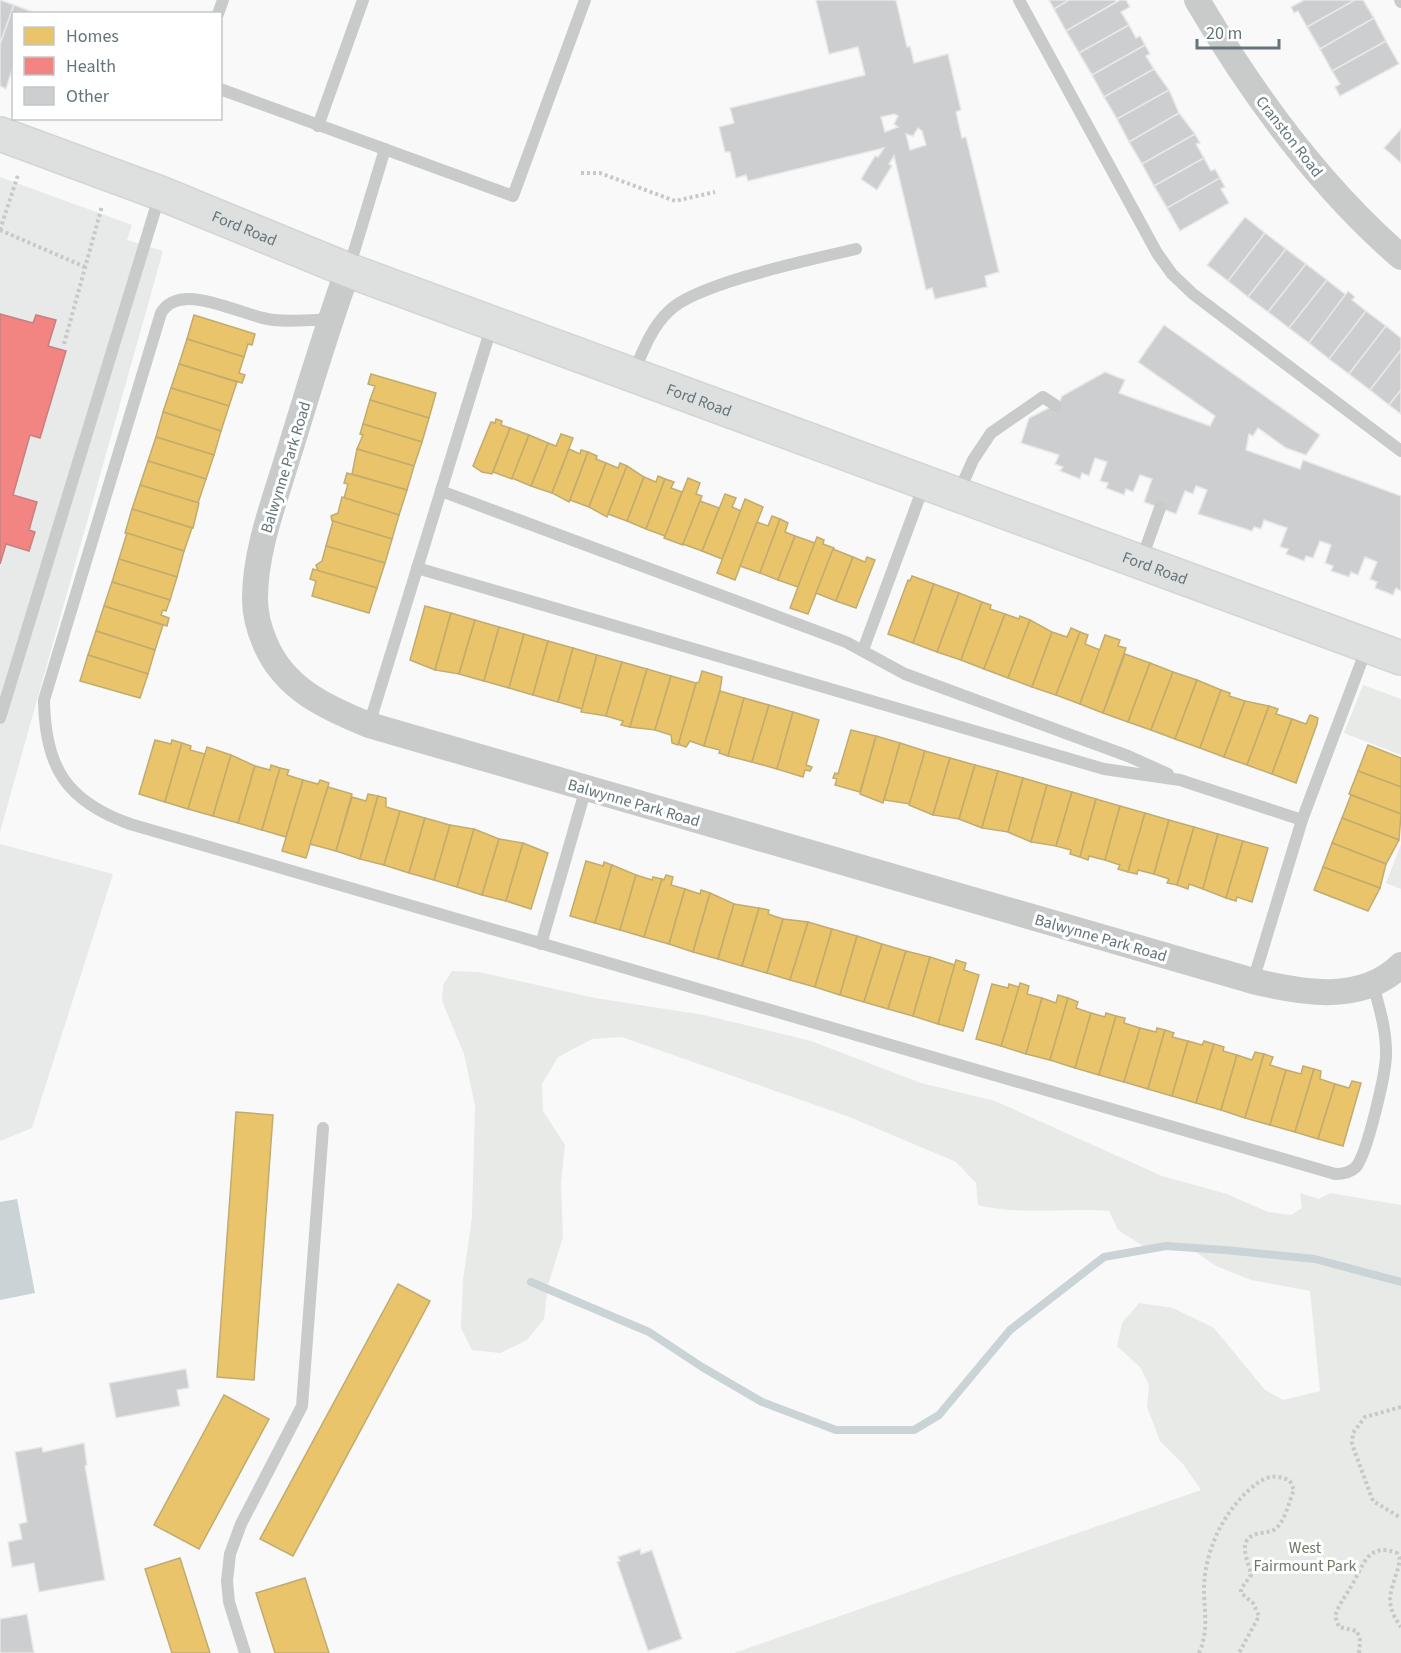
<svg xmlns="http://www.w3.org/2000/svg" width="1401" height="1653" viewBox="0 0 1401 1653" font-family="'Source Sans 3',sans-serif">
  <rect width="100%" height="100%" fill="#f9f9f9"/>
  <g fill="#e8eae9">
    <path d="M0 177 132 225 127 240 163 251 0 832Z"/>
    <path d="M0 844 113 874 32 1128 0 1141Z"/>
  </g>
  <g fill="#e8eae7">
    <path d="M1363 685 1401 699V755L1344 733Z"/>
    <path d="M1401 844V889L1386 883Z"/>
    <path d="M452 971 479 972 595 998 704 1015 811 1041 921 1083 995 1101 1162 1176 1227 1194 1268 1212 1291 1215 1302 1208 1300 1193 1319 1199 1330 1193 1401 1205V1653H734L1201 1490 1183 1464 1160 1441 1147 1407 1149 1385 1140 1367 1117 1346 1122 1323 1139 1303 1173 1308 1214 1328 1265 1390 1283 1400 1320 1391 1310 1291 1251 1280 1216 1266 1183 1243 1143 1246 1118 1230 1109 1211C1063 1207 1022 1216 978 1205L976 1183 956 1162 852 1118 622 1037 592 1039 558 1057 542 1084 543 1111 565 1145 561 1183 563 1237 548 1285 544 1319 527 1340 500 1353 472 1350 461 1328 463 1280 472 1217 475 1106 464 1054 442 1001 443 985Z"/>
  </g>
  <path fill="#cad3d5" d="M17 1199 35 1293 0 1300V1202Z"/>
  <g fill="#e9c46a" stroke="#c1ac6f" stroke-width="1.5">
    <path d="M194 315 255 334 252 345 248 344 244 357 187 339Z"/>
    <path d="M187 339 244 357 239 373 245 375 242 383 179 364Z"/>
    <path d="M179 364 237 382 229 406 171 388Z"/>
    <path d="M371 374 436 393 429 418 370 400 375 386 368 384Z"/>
    <path d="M171 388 229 406 221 431 163 412Z"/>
    <path d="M370 400 429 418 422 442 363 424Z"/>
    <path d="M163 412 221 431 214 455 156 437Z"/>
    <path d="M496 419 502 421 501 425 510 428 492 474 482 472 473 466 491 422 495 423Z"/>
    <path d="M363 424 422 442 414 466 357 449 363 435 360 434Z"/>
    <path d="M510 428 529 435 512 479 493 472Z"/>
    <path d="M561 434 573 438 552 493 531 486 548 443 556 446Z"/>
    <path d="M529 435 548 443 531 486 512 478Z"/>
    <path d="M156 437 214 455 206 479 148 461Z"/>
    <path d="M357 449 414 466 407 490 352 474Z"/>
    <path d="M569 449 580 454 581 450 588 452 569 502 552 493Z"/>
    <path d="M588 452 597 456 596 459 606 463 589 507 570 500Z"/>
    <path d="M148 461 206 479 198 503 140 485Z"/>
    <path d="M606 463 618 468 620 463 627 466 607 517 589 507Z"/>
    <path d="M627 466 644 477 627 521 608 514Z"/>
    <path d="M347 473 407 490 399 515 344 498 348 484 344 483Z"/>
    <path d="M658 476 665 479 646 529 627 521 644 477 656 482Z"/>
    <path d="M688 478 700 483 696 494 702 496 683 545 664 538Z"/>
    <path d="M665 479 674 482 671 488 682 492 665 536 646 529Z"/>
    <path d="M140 485 199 503 193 528 132 509Z"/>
    <path d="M725 494 736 498 732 507 741 511 722 559 702 551Z"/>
    <path d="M342 497 399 515 392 539 332 521 331 516 338 513Z"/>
    <path d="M745 499 763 507 735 580 717 573Z"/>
    <path d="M700 501 719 508 702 551 683 544Z"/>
    <path d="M132 509 192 528 184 551 125 533Z"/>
    <path d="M772 516 780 519 760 573 740 566 757 522 768 526Z"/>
    <path d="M780 519 788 523 785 532 795 536 778 580 760 573Z"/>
    <path d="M333 521 392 539 385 563 326 546Z"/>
    <path d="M127 533 184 551 177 577 119 559Z"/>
    <path d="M795 536 815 543 798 587 778 580Z"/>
    <path d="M817 537 824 540 823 544 834 548 808 614 790 608Z"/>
    <path d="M326 546 385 563 377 588 318 571 316 565 322 561Z"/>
    <path d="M833 549 853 557 836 601 816 593Z"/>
    <path d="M853 557 865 562 867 557 875 560 856 608 836 601Z"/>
    <path d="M119 559 177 577 170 600 112 582Z"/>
    <path d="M313 569 377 588 369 613 312 596 316 581 310 579Z"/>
    <path d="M912 576 934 584 913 643 888 634 908 580 910 581Z"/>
    <path d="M112 582 170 600 166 611 163 610 161 615 169 618 167 626 104 606Z"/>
    <path d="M934 584 959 593 937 652 913 643Z"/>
    <path d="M959 593 982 602 961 660 937 652Z"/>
    <path d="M982 602 991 605 990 609 1005 614 984 669 961 660Z"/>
    <path d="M104 606 163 625 155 650 96 631Z"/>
    <path d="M425 606 451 613 435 670 410 660Z"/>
    <path d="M451 613 475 620 459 674 435 670Z"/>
    <path d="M1005 614 1019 619 1020 616 1030 620 1008 678 984 669Z"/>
    <path d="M475 620 499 627 484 681 459 674Z"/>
    <path d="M1030 620 1052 632 1032 687 1008 678Z"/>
    <path d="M499 627 524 634 509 688 484 681Z"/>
    <path d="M1071 628 1080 632 1056 695 1032 687 1052 632 1067 637Z"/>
    <path d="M96 631 155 650 148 674 88 655Z"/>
    <path d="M1080 632 1088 635 1085 644 1100 650 1080 704 1056 695Z"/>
    <path d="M524 634 548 641 533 695 509 688Z"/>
    <path d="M1105 635 1120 640 1118 646 1126 648 1103 713 1080 704Z"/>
    <path d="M548 641 573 648 558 702 533 695Z"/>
    <path d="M573 648 597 655 582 709 558 702Z"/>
    <path d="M1125 654 1150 663 1128 722 1103 713Z"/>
    <path d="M88 655 148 674 140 698 80 681Z"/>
    <path d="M597 655 622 662 606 716 581 712Z"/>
    <path d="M622 662 647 669 630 727 621 725 623 721 606 716Z"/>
    <path d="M1150 663 1173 672 1151 730 1128 722Z"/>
    <path d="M647 669 671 676 655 730 630 727Z"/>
    <path d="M702 671 722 677 720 690 704 746 690 741 686 747 680 745 679 741 696 683 699 682Z"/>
    <path d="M1173 672 1197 680 1175 739 1151 730Z"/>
    <path d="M671 676 696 683 678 745 672 743 671 735 655 730Z"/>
    <path d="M1197 680 1221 690 1200 748 1175 739Z"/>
    <path d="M1221 690 1230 693 1229 696 1245 701 1224 757 1200 748Z"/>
    <path d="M720 691 744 698 728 756 719 753 720 750 704 746Z"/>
    <path d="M744 698 769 705 752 762 728 756Z"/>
    <path d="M1245 701 1269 706 1247 765 1224 757Z"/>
    <path d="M769 705 793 712 777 769 752 762Z"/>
    <path d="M1269 706 1278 709 1276 714 1292 719 1272 774 1247 765Z"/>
    <path d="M793 712 819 720 806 765 812 767 810 771 805 770 803 777 777 769Z"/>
    <path d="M1310 715 1318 718 1317 724 1296 783 1272 774 1292 719 1306 724Z"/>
    <path d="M851 730 876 736 860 792 835 785 837 779 833 778 835 773 838 774Z"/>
    <path d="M876 736 900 743 883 803 860 794Z"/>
    <path d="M155 740 171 744 172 740 182 743 165 802 139 794Z"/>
    <path d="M182 743 191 746 190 750 205 754 188 809 165 802Z"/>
    <path d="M900 743 925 751 910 804 884 800Z"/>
    <path d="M1368 745 1401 758V787L1358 771Z"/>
    <path d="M207 747 231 755 213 816 188 809Z"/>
    <path d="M925 751 950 758 933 815 909 805Z"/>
    <path d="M231 755 255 766 238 823 213 816Z"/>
    <path d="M950 758 975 765 959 819 933 815Z"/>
    <path d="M271 765 280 768 262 830 238 823 255 766 270 770Z"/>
    <path d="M975 765 998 771 982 828 959 819Z"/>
    <path d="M280 768 289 770 287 775 303 780 286 837 262 830Z"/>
    <path d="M998 771 1023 778 1008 832 982 828Z"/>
    <path d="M1358 771 1401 787V814L1349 794Z"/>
    <path d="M1023 778 1047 785 1031 842 1008 832Z"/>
    <path d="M303 780 318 784 320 780 329 783 306 858 282 851Z"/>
    <path d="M1047 785 1072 792 1056 846 1031 842Z"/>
    <path d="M328 787 352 794 336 851 310 844Z"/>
    <path d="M1072 792 1096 799 1080 857 1070 854 1071 850 1056 846Z"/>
    <path d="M368 794 378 796 360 859 336 851 352 797 366 801Z"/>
    <path d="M1351 795 1401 814 1399 840 1342 818Z"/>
    <path d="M378 796 386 798V807L400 811 384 865 360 859Z"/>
    <path d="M1096 799 1120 806 1105 860 1089 856 1088 860 1080 857Z"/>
    <path d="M1120 806 1145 813 1128 872 1118 869 1120 865 1105 860Z"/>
    <path d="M400 811 425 818 409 873 384 865Z"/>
    <path d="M1145 813 1169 820 1154 874 1138 870 1137 874 1128 872Z"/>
    <path d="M425 818 450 825 434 880 409 873Z"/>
    <path d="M1342 818 1399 840 1386 864 1332 843Z"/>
    <path d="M1169 820 1194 827 1177 885 1167 883 1169 879 1154 874Z"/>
    <path d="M450 825 474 829 457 887 434 880Z"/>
    <path d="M1194 827 1218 834 1203 889 1189 884 1188 889 1177 885Z"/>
    <path d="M474 829 499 839 482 895 457 887Z"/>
    <path d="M1218 834 1243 841 1226 898 1203 889Z"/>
    <path d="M499 839 523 843 506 901 482 895Z"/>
    <path d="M1243 841 1268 848 1252 902 1237 897 1236 901 1226 898Z"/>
    <path d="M523 843 548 853 531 909 506 901Z"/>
    <path d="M1332 843 1386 864 1380 888 1323 867Z"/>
    <path d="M586 861 603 866 604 862 612 865 595 923 570 916Z"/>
    <path d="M612 865 636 875 620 930 595 923Z"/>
    <path d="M1323 867 1380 888 1368 911 1314 890Z"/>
    <path d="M636 875 652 880 653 877 662 879 644 937 620 930Z"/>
    <path d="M666 875 673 877 671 885 685 889 669 944 644 937 662 879 664 880Z"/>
    <path d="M685 889 700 894 701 890 710 893 693 952 669 944Z"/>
    <path d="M710 893 734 904 718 959 693 952Z"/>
    <path d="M734 904 759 908 742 966 718 959Z"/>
    <path d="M759 908 769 910 768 914 783 919 767 973 742 966Z"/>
    <path d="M783 919 808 922 790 980 767 973Z"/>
    <path d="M808 922 832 929 815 987 790 980Z"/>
    <path d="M832 929 857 936 840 995 815 987Z"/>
    <path d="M857 936 882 944 864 1002 840 995Z"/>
    <path d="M882 944 906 951 888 1009 864 1002Z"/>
    <path d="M906 951 930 957 913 1016 888 1009Z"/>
    <path d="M930 957 955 965 938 1024 913 1016Z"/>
    <path d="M956 960 966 963 964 970 979 975 963 1031 938 1024Z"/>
    <path d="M1020 983 1029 986 1027 994 1042 998 1026 1054 1001 1046Z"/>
    <path d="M992 984 1008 988 1009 984 1019 987 1001 1046 976 1039Z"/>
    <path d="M1058 995 1068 998 1050 1060 1026 1054 1042 998 1056 1003Z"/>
    <path d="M1068 998 1078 1002 1076 1008 1091 1013 1075 1068 1050 1060Z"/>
    <path d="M1091 1013 1105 1017 1106 1013 1116 1016 1099 1075 1075 1068Z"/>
    <path d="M1116 1016 1125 1018 1124 1023 1140 1028 1124 1082 1099 1075Z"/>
    <path d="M1140 1028 1156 1032 1157 1028 1165 1030 1148 1089 1124 1082Z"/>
    <path d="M1165 1030 1174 1033 1172 1037 1188 1041 1172 1096 1148 1089Z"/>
    <path d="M1188 1041 1202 1045 1204 1041 1214 1044 1196 1103 1172 1096Z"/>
    <path d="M1214 1044 1224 1047 1223 1051 1237 1055 1221 1110 1196 1103Z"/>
    <path d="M1255 1052 1264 1054 1245 1118 1221 1110 1237 1055 1252 1060Z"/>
    <path d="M1264 1054 1273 1057 1270 1065 1286 1070 1270 1125 1245 1118Z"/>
    <path d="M1303 1066 1314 1069 1295 1132 1270 1125 1286 1070 1301 1074Z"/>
    <path d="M1314 1069 1321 1071 1320 1079 1335 1084 1318 1139 1295 1132Z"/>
    <path d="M1352 1081 1361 1083 1343 1146 1318 1139 1335 1084 1349 1088Z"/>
    <path d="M236 1112 273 1115 254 1380 217 1377Z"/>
    <path d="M398 1284 430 1301 293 1556 260 1539Z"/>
    <path d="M224 1395 269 1419 199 1549 154 1525Z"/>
    <path d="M180 1558 210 1653H172L145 1569Z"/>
    <path d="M305 1578 329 1653H275L256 1593Z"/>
  </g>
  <path fill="#f28482" stroke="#c77f80" stroke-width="1.5" d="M0 314 33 323 36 315 56 320 48 346 66 351 40 438 30 435 13 495 37 502 29 530 35 532 29 551 6 544 0 564Z"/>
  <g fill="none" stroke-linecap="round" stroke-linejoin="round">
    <path stroke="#cad3d5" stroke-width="8" d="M531 1282 649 1332 702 1367 762 1402 836 1430H914L939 1415 1010 1330 1104 1257 1166 1246 1225 1250 1315 1259 1401 1282"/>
  </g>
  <g fill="#cccecf" stroke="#e8e8e8" stroke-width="1.5" fill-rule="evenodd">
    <path d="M0 0 14 5 0 44Z"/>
    <path d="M816 0H896L907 47 910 46 914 63 948 54 961 110 956 112 962 138 966 137 999 272 985 276 987 287 935 299 932 288 926 290 894 156 889 164 892 166 877 190 861 179 875 156 878 157 884 148 748 181 746 175 736 178 730 152H725L719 127 734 123 730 108 865 75 858 47 829 54ZM894 114 898 116 894 124 898 127 885 132 881 117ZM918 128 922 131 926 145 910 150 906 134 913 136Z"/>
    <path d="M1049 0H1069L1054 9Z"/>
    <path d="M1069 0H1115L1116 2 1066 31 1054 9Z"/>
    <path d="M1120 0H1126L1130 7 1121 12 1129 25 1079 53 1066 31Z"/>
    <path d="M1304 0H1355L1307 27 1298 11 1294 13 1291 7Z"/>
    <path d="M1355 0H1363L1374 18 1320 49 1307 27Z"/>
    <path d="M14 5 33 12 14 14V63L6 89 0 86V44Z"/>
    <path d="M1374 18 1386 41 1332 71 1320 49Z"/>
    <path d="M1129 25 1136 38 1140 36 1145 45 1092 75 1079 53Z"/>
    <path d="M1386 41 1399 64 1340 96 1335 87 1340 84 1332 71Z"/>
    <path d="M1145 45 1150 54 1146 56 1154 69 1104 97 1092 75Z"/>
    <path d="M1154 69 1169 90 1117 119 1104 97Z"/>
    <path d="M1169 90 1179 113 1129 142 1117 119Z"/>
    <path d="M1179 113 1195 134 1142 164 1129 142Z"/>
    <path d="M1401 129V163L1384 148Z"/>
    <path d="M1195 134 1200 143 1196 144 1204 158 1154 186 1142 164Z"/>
    <path d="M1204 158 1211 171 1215 169 1220 178 1167 208 1154 186Z"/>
    <path d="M1220 178 1225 187 1221 189 1229 203 1180 231 1167 208Z"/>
    <path d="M1245 217 1265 233 1228 281 1207 265Z"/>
    <path d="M1265 233 1286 249 1248 297 1228 281Z"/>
    <path d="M1286 249 1306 264 1268 312 1248 297Z"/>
    <path d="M1306 264 1327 280 1289 328 1268 312Z"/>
    <path d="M1327 280 1346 295 1309 343 1289 328Z"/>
    <path d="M1348 291 1355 297 1352 300 1366 311 1329 359 1309 343Z"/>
    <path d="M1366 311 1386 326 1349 374 1329 359Z"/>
    <path d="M1164 325 1320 435 1306 455 1286 448 1258 428 1253 436 1249 434 1246 450 1300 469 1303 460 1401 496V591L1396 588 1393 595 1375 588 1377 582 1370 579 1377 562 1365 557 1358 575 1351 572 1349 577 1331 571 1333 566 1325 563 1331 545 1320 541 1313 558 1306 556 1304 561 1286 554 1288 549 1280 547 1287 528 1264 520 1261 529 1254 527 1252 531 1198 514 1207 490 1196 486 1193 494 1185 491 1176 514 1144 502 1152 479 1140 475 1133 492 1126 489 1124 495 1106 488 1108 483 1100 481 1107 462 1095 458 1089 476 1082 473 1080 479 1060 471 1063 467 1055 464 1059 455 1021 443 1029 418 1059 403 1062 396 1105 372 1125 380 1119 393 1210 426 1215 416 1138 362Z"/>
    <path d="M1386 326 1401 338V350L1370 390 1349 374Z"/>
    <path d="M1401 350V390L1389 405 1370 390Z"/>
    <path d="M1401 390V414L1389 405Z"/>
    <path d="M186 1369 189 1388 177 1390 180 1406 116 1418 109 1383Z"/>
    <path d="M84 1443 87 1465 85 1466 105 1580 39 1592 34 1563 12 1567 8 1542 22 1539 19 1524 27 1522 15 1452 42 1447 43 1452Z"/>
    <path d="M640 1549 641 1554 652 1550 682 1639 648 1651 617 1562 620 1561 618 1557Z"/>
    <path d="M27 1614 34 1653H0V1619Z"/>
  </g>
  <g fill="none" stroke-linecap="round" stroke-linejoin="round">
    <g stroke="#d4d5d6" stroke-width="36">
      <g id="secondary">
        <path id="s1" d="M0 134 160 193 348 270 1401 658"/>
      </g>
    </g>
    <g stroke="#c7c9c9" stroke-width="4" stroke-dasharray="3 3" stroke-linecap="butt">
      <path d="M581 173H600L675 201 715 192"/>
      <path d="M0 230 85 267"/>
      <path d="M0 230 18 175"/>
      <path d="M64 344 102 206"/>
      <path d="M1401 1407 1365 1417 1353 1433 1352 1444 1373 1501 1401 1518"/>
      <path d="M1199 1653C1208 1633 1205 1615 1204 1593 1203 1556 1221 1515 1249 1490 1262 1478 1274 1472 1290 1481L1294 1490C1289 1501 1285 1522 1275 1529 1267 1535 1252 1530 1246 1542 1242 1552 1250 1565 1251 1575L1241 1589V1593L1253 1603 1259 1616 1239 1653"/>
      <path d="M1359 1653 1360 1640 1357 1631 1339 1627 1335 1616C1339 1604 1347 1594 1353 1583 1364 1564 1368 1542 1397 1553L1400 1559C1395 1588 1380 1598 1401 1627"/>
    </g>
    <g stroke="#c9caca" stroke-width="12">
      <path d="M1019 0 1157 253 1172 274 1193 294 1401 451"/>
      <path d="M1400 0 1401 2"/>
      <path d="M218 14 223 0"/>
      <path d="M220 89 513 196 585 0"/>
      <path d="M318 126 363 0"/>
      <path d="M349 268 385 149"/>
      <path d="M330 319C312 320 292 322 274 320 242 317 181 279 161 313L44 700C45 767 66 801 130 824L1335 1174C1342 1174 1350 1173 1356 1167 1367 1154 1387 1070 1386 1052 1386 1028 1379 1007 1373 984"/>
      <path d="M633 374C643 351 651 328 669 311 697 283 814 259 856 249"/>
      <path d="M441 491 846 642 905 674 1128 756 1168 774"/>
      <path d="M958 494 973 460 991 433 1043 397 1055 405"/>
      <path d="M1141 561 1160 508"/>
      <path d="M417 568 1104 769 1180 780 1302 820"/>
      <path d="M863 650 924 485"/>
      <path d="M0 718 160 194"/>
      <path d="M369 725 492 325"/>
      <path d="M541 944 586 788"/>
      <path d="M1253 981 1302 820 1367 647"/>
      <path d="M245 1653 229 1602 227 1581 230 1554 241 1524 302 1406 323 1128"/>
    </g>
    <g stroke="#c9caca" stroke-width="26">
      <path d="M1197 0C1252 94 1318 185 1401 257"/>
      <path d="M348 270C326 330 308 392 289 453 275 500 255 549 255 599 255 614 259 629 265 643 284 689 327 708 369 725L1253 981C1302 993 1361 1004 1401 965"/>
    </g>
    <use href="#secondary" stroke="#dedfdf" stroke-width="33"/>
  </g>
  <g text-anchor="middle" stroke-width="6" stroke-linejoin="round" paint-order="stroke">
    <g font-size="16" fill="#63747a" stroke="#fff">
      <text transform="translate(1290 136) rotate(52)" y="6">Cranston Road</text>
      <text dy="6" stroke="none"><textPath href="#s1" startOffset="262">Ford Road</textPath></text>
      <text dy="6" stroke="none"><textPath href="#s1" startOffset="748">Ford Road</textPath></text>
      <text transform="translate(285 467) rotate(-73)" y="6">Balwynne Park Road</text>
      <text dy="6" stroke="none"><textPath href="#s1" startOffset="1234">Ford Road</textPath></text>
      <text transform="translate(634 802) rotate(16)" y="6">Balwynne Park Road</text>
      <text transform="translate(1101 937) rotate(16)" y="6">Balwynne Park Road</text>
    </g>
    <g font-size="16" fill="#6c7966" stroke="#fff">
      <text x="1305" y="1553">West<tspan x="1305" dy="18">Fairmount Park</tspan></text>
    </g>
  </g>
  <rect x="12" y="12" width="210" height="108" fill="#ffffff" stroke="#c1c7ca" stroke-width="1.5"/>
  <rect x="24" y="27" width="30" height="18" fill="#e9c46a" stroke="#c1c7ca" stroke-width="1.5"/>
  <text x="66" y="42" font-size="18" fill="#63747a">Homes</text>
  <rect x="24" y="57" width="30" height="18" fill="#f28482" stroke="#c1c7ca" stroke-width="1.5"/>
  <text x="66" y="72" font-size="18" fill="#63747a">Health</text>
  <rect x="24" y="87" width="30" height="18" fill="#cccecf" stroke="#c1c7ca" stroke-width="1.5"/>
  <text x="66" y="102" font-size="18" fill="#63747a">Other</text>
  <path d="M1197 39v9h82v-9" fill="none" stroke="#63747a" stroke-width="3"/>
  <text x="1206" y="39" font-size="18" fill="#63747a" stroke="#ffffff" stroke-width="4.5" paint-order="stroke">20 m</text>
</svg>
